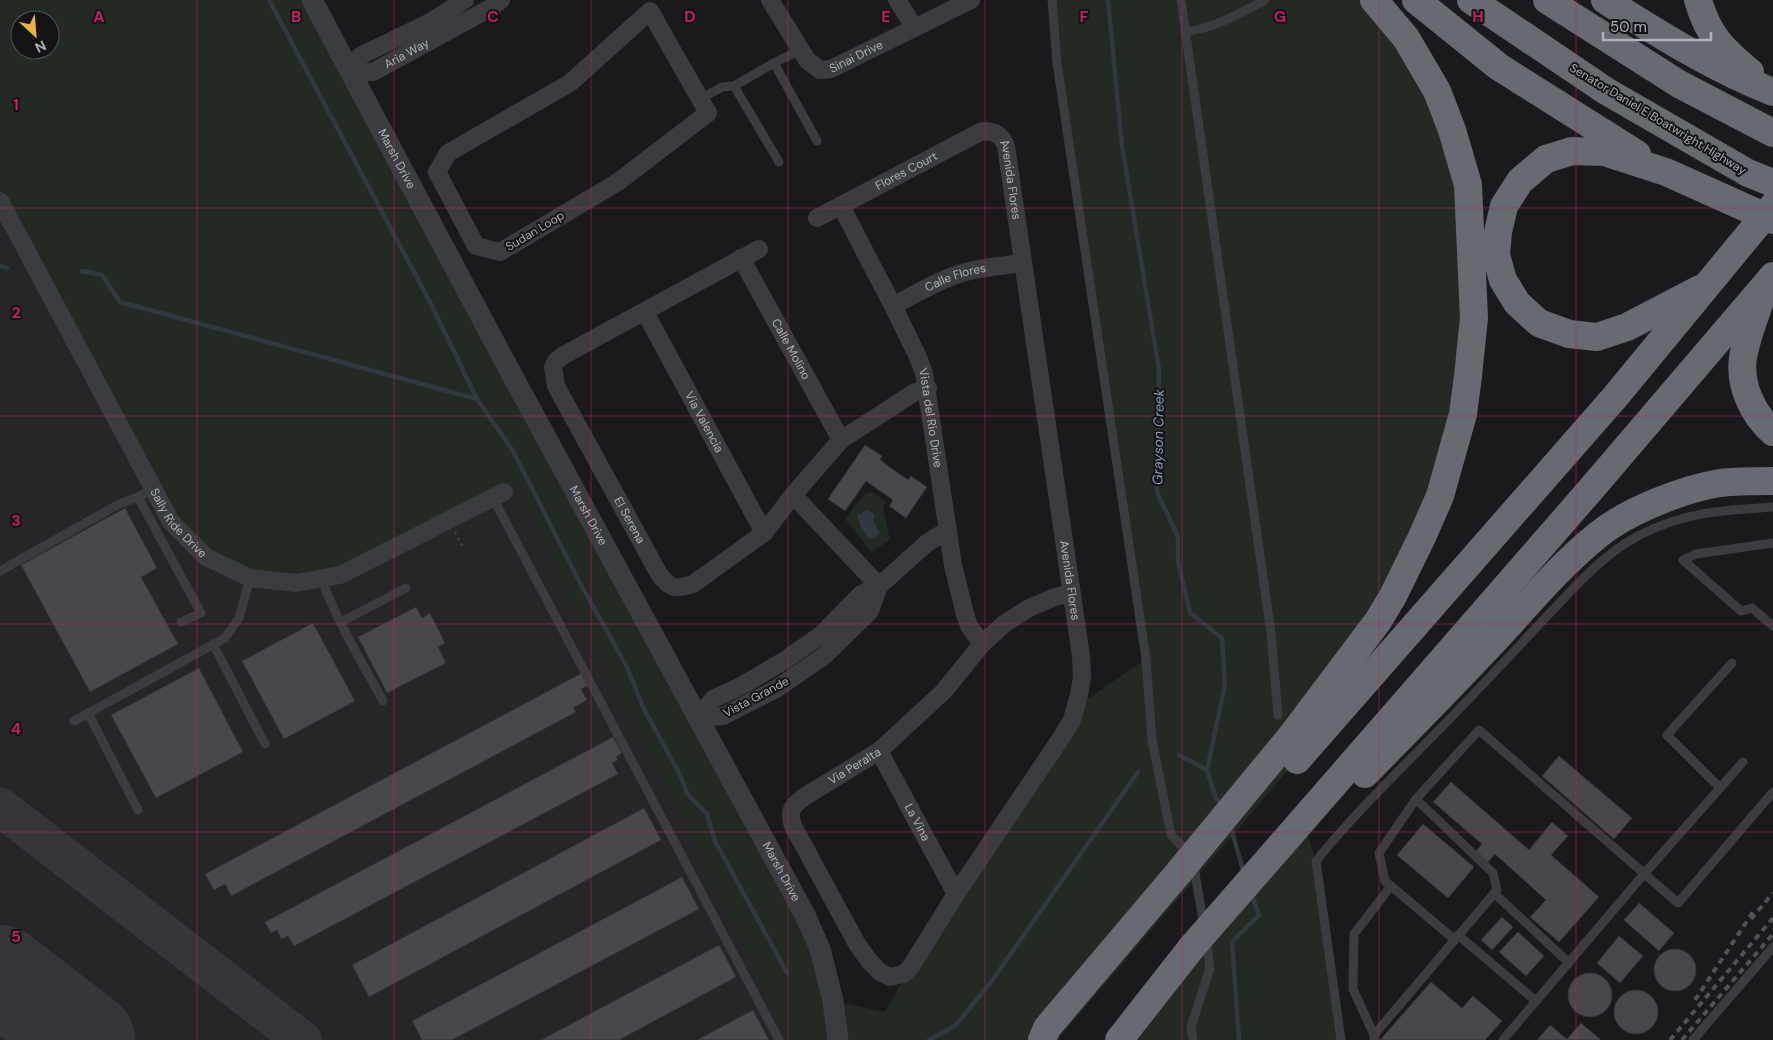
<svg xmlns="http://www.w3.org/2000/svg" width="1773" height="1040" viewBox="0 0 1773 1040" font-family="'DM Sans',sans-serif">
  <rect width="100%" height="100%" fill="#1a1a1c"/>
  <path fill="#262629" d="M0 201 517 479 838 1040H0Z"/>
  <g fill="#222a23" fill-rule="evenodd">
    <path d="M0 0H311L805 915 833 1001 885 1012 910 968 1076 707 1146 659 1052 0H1374L1452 130 1474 318 1440 496 1297 760 1057 1040H789L668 789 574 606 517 479 504 492 340 575 250 578 171 522 0 201ZM20 20H50V50H20Z"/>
    <path d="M872 492 886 501 883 508 890 540 871 552 845 519 865 494Z"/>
    <path d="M1303 820 1316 861 1341 1040H1116Z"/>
  </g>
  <path fill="#30393f" d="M867 510 875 515 873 520 880 534 870 539 861 528 857 515Z"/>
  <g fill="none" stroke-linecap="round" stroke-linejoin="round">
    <g stroke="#30393f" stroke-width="4.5">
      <path d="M269 0 431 304 477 399 513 451 580 583 627 667 643 707 679 773 688 795 707 814 715 841 787 973"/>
      <path d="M1108 0 1122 146 1159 369 1157 492 1178 537V562L1190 613 1222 638 1225 685 1207 770 1216 799 1224 805"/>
      <path d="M0 266 7 268"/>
      <path d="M82 271 102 275 120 302 477 399"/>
      <path d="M1179 755 1207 770"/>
      <path d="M1230 824 1244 874"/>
      <path d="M929 1040 956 1025 991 982 1138 772"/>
      <path d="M1239 1040 1232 942 1259 915 1251 893"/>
    </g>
    <path stroke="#35363a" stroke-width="39" d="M0 807 302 1040"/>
    <path stroke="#35363a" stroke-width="98" d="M0 974 86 1040"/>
  </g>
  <g fill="#47474c" stroke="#343437">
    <path d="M865 445 882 456 880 460 908 480 911 476 927 487 906 518 889 506 893 500 866 481 845 511 828 499Z"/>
    <path d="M125 508 157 568 141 577 178 644 90 692 21 565Z"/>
    <path d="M416 607 422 618 430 613 445 643 438 647 446 663 387 693 358 637Z"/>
    <path d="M313 623 355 701 284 739 242 661Z"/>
    <path d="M199 668 243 752 156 798 111 715Z"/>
    <path d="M582 673 588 686 581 689 587 700 573 708 576 712 231 896 225 884 214 890 205 874Z"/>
    <path d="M613 737 622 753 616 757 618 760 612 763 618 774 294 946 288 936 281 939 277 930 271 933 265 922Z"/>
    <path d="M1559 756 1632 818 1614 839 1542 776Z"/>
    <path d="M1451 782 1529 850 1552 822 1568 836 1551 855 1599 897 1559 942 1530 917 1546 900 1495 854 1488 862 1476 851 1482 844 1433 802Z"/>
    <path d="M644 808 661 840 369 997 352 965Z"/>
    <path d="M1423 824 1474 867 1448 898 1397 855Z"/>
    <path d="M682 877 699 909 452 1040H422L412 1021Z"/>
    <path d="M1639 903 1674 933 1659 951 1624 920Z"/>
    <path d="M1502 917 1513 927 1492 950 1481 940Z"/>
    <path d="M1518 932 1544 956 1526 976 1499 952Z"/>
    <path d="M1619 936 1643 956 1620 983 1597 963Z"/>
    <path d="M719 945 736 977 619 1040H541Z"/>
    <circle cx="1675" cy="970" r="21"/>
    <circle cx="1590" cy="995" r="22"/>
    <path d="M1431 982 1462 1008 1473 996 1502 1021 1485 1040H1380Z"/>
    <circle cx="1636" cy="1012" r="22"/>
    <path d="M753 1010 769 1040H697Z"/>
    <path d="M1581 1023 1601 1040H1537L1550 1025 1567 1039Z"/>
  </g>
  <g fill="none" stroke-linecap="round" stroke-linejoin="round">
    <path stroke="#414347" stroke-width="2.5" stroke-dasharray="2.5 4" stroke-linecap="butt" d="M455 532 464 549"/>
    <g stroke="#3b3c40" stroke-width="9">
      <path d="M1052 0 1057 63 1146 659 1152 740 1171 835 1192 856 1204 926"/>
      <path d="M1181 0 1271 633 1278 715"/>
      <path d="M1185 32C1217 27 1237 15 1265 0"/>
      <path d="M800 50 774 63 817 141"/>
      <path d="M734 86 779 162"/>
      <path d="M700 99 722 87 734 86 774 63"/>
      <path d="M138 497 201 613 181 622"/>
      <path d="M493 498 779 1040"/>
      <path d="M1773 543 1696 554 1683 560 1741 611 1752 608 1773 626"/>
      <path d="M0 571 119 504 138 497 153 489"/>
      <path d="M321 578C337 621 361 661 383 701"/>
      <path d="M341 622 406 588"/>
      <path d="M213 644 265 744"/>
      <path d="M88 713 138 810"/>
      <path d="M74 721 225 638 239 618 250 578"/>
      <path d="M1720 788 1667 735 1732 663"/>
      <path d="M1416 799 1379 853 1385 881 1455 940"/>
      <path d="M1494 893 1569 963"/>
      <path d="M1458 935 1536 1001"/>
      <path d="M1374 1035 1353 989 1354 934 1391 886"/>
      <path d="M1193 1040 1191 1027 1210 968 1206 939"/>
      <path d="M1341 1040 1316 861C1361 805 1415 756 1464 704 1492 675 1520 645 1547 616 1575 587 1602 555 1638 536 1683 512 1723 510 1773 507"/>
      <path d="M1374 1040V1035L1497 890 1493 873 1416 799 1479 730 1678 903 1773 792"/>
      <path d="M1503 1040 1644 874 1743 762"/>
      <path d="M1693 1040 1773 947"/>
    </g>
    <g stroke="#3b3c40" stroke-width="18">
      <path id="s1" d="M465 0 432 21 360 56 351 72H373L494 6 501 0"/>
      <path id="s2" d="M770 0 807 60 820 70 831 69 971 0"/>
      <path d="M897 0 915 28"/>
      <path d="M650 11 708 113 618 182 500 252 476 246 437 172 448 153 570 83Z"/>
      <path id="s3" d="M0 201 171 522 206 557 250 578 296 583 340 575 504 492"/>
      <path id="s4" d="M841 206 893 306 918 357 924 373 953 565 965 614 969 626 982 644"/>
      <path id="s5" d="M817 218 982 131C994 131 1001 134 1006 146L1081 656 1082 677 1079 695 1072 720 1063 735 956 894 910 968 903 974 890 977 880 972 870 962 857 944 793 826C788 811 792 806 804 797L879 751 944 691 982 644 1004 624 1029 608 1055 597 1072 593"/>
      <path id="s6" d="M759 249 564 355 556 361 553 367 556 386 659 574C670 589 675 590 693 584L764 533 793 495 841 440 915 392 928 388"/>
      <path id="s7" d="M741 258 841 440"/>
      <path id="s8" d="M893 306C913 295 932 284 953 276 975 268 999 266 1023 263"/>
      <path id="s9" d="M645 312 764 533"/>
      <path d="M793 495 879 586 927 543 948 530"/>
      <path d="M879 586 870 611 824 656 776 689 723 716 698 718 713 699 743 685 785 660 821 635 861 594Z"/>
      <path id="s10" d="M879 751 956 894"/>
    </g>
    <path stroke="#3b3c40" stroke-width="21" id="s11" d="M312 0 504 360 805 915 820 949 833 1001 838 1040"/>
    <g stroke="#676a71" stroke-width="28">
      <path d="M1416 0 1499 67 1637 154"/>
      <path d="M1471 0 1606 91 1748 173 1773 183"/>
      <path d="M1547 0 1679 84 1773 133"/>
      <path d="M1605 0C1659 34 1714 69 1773 92"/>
      <path d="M1698 0C1708 35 1722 49 1750 72"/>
      <path d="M1700 289 1627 327 1597 337 1569 334 1539 323 1517 303 1503 280 1496 255 1498 232 1504 206 1520 181 1546 159 1572 151 1604 152 1666 172 1773 220"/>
      <path d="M1761 298C1755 317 1746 338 1743 358 1739 385 1753 415 1773 432"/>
      <path d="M1293 734 1378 621 1393 596 1422 537 1440 496 1463 414 1468 376 1474 318 1468 185 1452 130 1437 91 1406 38 1374 0"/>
      <path d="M1297 760 1615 397 1756 226"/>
      <path d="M1365 774C1407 731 1450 688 1492 643 1526 607 1559 566 1598 535 1627 511 1683 489 1720 483 1737 481 1756 481 1773 481"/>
      <path d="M1282 844 1592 488 1773 276"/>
      <path d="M1042 1040 1047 1028 1180 871"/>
      <path d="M1119 1040 1192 947"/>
    </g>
    <g stroke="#505257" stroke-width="4" stroke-dasharray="6 5" stroke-linecap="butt">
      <path d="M1751 919 1773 893"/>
      <path d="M1695 1000 1753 912"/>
      <path d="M1670 1040 1773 918"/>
      <path d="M1682 1040 1773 934"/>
    </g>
    <g stroke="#676a71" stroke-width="28">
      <path d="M1756 226 1773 206"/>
      <path d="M1180 871 1293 734"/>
      <path d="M1192 947 1282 844"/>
    </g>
  </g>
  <path fill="none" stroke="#c12060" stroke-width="1" stroke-opacity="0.55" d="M197 0V1040M394 0V1040M591 0V1040M788 0V1040M985 0V1040M1182 0V1040M1379 0V1040M1576 0V1040M0 208H1773M0 416H1773M0 624H1773M0 832H1773"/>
  <g text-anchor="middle" stroke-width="4" stroke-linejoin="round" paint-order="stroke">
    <g font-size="12" fill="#adb1ba" stroke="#141417">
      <text dy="4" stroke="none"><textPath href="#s1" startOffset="198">Aria Way</textPath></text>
      <text dy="4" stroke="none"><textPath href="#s2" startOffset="126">Sinai Drive</textPath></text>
      <text transform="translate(1658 119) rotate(31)" y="4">Senator Daniel E Boatwright Highway</text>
      <text dy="4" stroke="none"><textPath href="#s11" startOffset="180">Marsh Drive</textPath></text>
      <text dy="4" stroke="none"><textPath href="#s5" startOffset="101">Flores Court</textPath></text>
      <text dy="4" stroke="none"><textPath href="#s5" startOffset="251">Avenida Flores</textPath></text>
      <text transform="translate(535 231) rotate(-31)" y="4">Sudan Loop</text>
      <text dy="4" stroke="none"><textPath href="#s8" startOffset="69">Calle Flores</textPath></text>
      <text dy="4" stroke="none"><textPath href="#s7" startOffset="104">Calle Molino</textPath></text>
      <text dy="4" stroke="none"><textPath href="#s4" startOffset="232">Vista del Rio Drive</textPath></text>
      <text dy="4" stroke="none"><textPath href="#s9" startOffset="125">Via Valencia</textPath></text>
      <text dy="4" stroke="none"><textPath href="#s11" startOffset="585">Marsh Drive</textPath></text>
      <text dy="4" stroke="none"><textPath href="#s3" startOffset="369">Sally Ride Drive</textPath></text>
      <text dy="4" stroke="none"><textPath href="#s6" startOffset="411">El Serena</textPath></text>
      <text dy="4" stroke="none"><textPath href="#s5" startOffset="656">Avenida Flores</textPath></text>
      <text transform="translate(756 697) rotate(-28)" y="4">Vista Grande</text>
      <text dy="4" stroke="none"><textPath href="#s5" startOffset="1392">Via Peralta</textPath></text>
      <text dy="4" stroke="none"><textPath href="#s10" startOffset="81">La Vina</textPath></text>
      <text dy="4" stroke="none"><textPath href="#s11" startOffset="990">Marsh Drive</textPath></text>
    </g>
    <g font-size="14" font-style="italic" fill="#869eb3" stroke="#141417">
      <text transform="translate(1158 437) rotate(-89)" y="5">Grayson Creek</text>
    </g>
  </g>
  <g font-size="16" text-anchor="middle" font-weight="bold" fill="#c12060" stroke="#141417" stroke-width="4" stroke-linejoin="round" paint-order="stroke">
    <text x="99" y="22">A</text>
    <text x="296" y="22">B</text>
    <text x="493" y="22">C</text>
    <text x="690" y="22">D</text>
    <text x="886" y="22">E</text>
    <text x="1084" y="22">F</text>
    <text x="1280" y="22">G</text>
    <text x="1478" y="22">H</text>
    <text x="16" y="110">1</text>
    <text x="16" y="318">2</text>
    <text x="16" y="526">3</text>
    <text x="16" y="734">4</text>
    <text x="16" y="942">5</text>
  </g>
  <g transform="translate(35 35) rotate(154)"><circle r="24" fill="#141417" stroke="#515358"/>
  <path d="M0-4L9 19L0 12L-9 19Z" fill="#eab143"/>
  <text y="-8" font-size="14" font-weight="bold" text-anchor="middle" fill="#adb1ba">N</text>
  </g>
  <path d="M1603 32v8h108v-8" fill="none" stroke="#adb1ba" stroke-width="2.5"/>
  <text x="1610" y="32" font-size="15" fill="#adb1ba" stroke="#141417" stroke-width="4" paint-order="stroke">50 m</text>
</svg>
